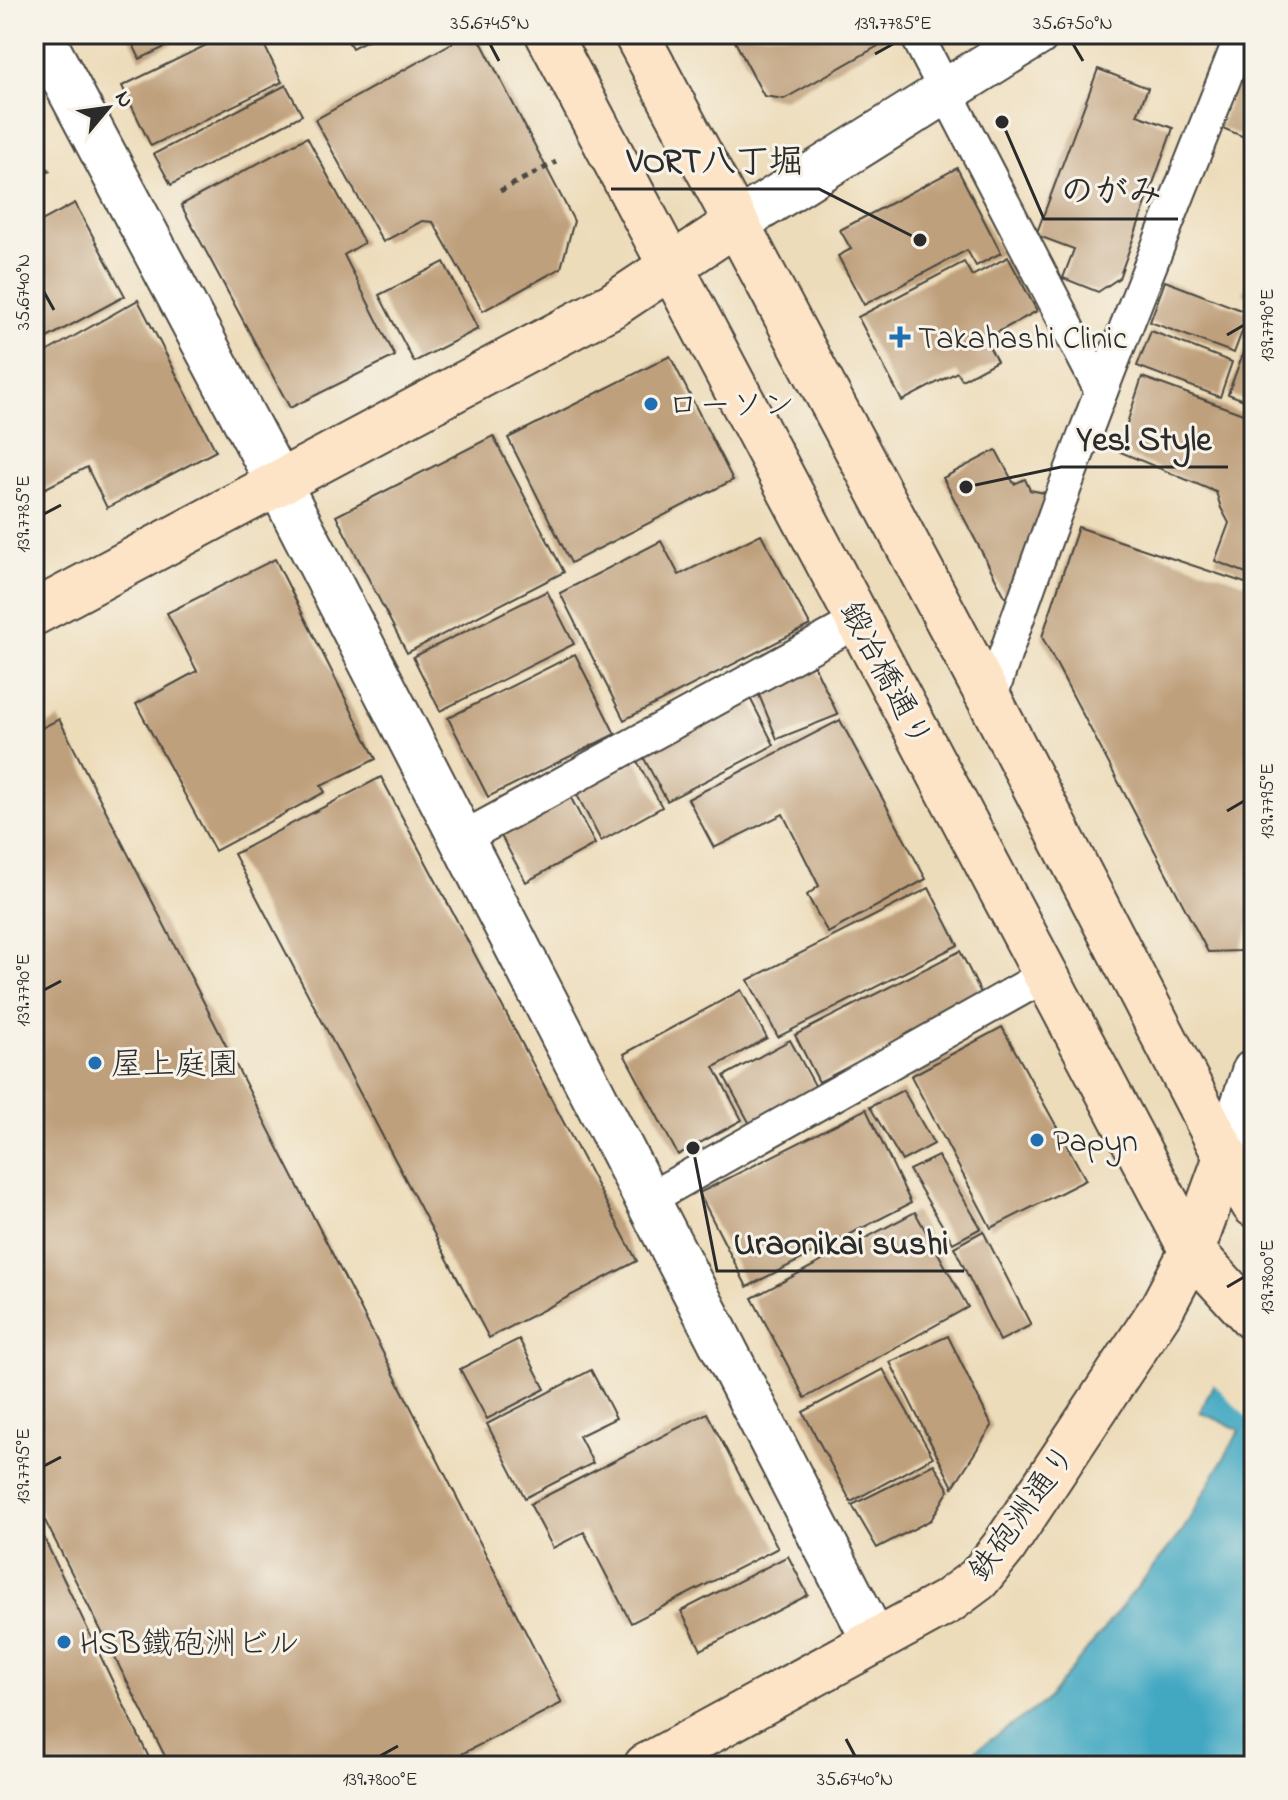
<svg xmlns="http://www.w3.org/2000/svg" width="1288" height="1800" viewBox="0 0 1288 1800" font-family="'Indie Flower','Klee One',sans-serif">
  <rect width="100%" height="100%" fill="#f7f3e8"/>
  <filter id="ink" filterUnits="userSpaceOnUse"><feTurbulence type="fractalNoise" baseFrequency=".0125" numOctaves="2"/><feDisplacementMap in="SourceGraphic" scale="16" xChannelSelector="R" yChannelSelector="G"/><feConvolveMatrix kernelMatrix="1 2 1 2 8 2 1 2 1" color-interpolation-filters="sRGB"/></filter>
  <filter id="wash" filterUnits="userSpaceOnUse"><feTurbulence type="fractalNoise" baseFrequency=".006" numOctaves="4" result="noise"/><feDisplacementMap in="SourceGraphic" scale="32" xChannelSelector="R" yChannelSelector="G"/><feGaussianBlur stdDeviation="1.8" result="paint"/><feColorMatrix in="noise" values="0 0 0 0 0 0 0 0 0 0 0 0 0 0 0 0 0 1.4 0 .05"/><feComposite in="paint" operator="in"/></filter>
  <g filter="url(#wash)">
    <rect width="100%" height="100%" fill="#eddcba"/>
    <path fill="#42a8c2" stroke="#366a76" stroke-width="2" d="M1254 1301V1766H953L1046 1701 1183 1530 1240 1430 1200 1412Z"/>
    <path fill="#eddcba" d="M1254 1297V1425L1211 1381 1250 1300Z"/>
    <g id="blocks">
      <g fill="#bfa07d">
        <path d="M128 34H192L140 59Z"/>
        <path d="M229 34H259L282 82 151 146 122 86Z"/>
        <path d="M284 34H303L288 41Z"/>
        <path d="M344 34H379L352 48Z"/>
        <path d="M468 34H477L574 221 561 268 483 311 433 222 422 221 383 242 315 120Z"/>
        <path d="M731 34H881L885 42 784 99 764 96Z"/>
        <path d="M1246 55 1254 60V141L1220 127Z"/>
        <path d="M1098 69 1148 88 1137 115 1173 128 1119 278 1098 292 1063 278 1074 249 1036 235Z"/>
        <path d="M286 85 302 115 171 185 154 154Z"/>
        <path d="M307 137 364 243 344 255 395 356 290 408 181 205Z"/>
        <path d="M957 168 1001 253 976 266 967 250 864 305 838 256 851 249 840 230Z"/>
        <path d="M75 203 125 296 34 345V225Z"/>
        <path d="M1008 257 1037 311 985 339 997 361 962 380 957 372 902 401 858 317 964 262 972 276Z"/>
        <path d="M444 262 478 329 414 362 379 295Z"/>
        <path d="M1254 265V298L1243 293Z"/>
        <path d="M1165 281 1249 313 1234 353 1150 322Z"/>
        <path d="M138 300 216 451 107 508 87 467 34 494V359Z"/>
        <path d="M1254 324V404L1228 394Z"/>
        <path d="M1151 331 1232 362 1220 397 1137 366Z"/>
        <path d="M670 356 733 480 571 563 508 438Z"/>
        <path d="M1142 377 1254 418V576L1215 561 1229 523 1221 508 1216 492 1118 451Z"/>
        <path d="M493 436 564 572 407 653 336 516Z"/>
        <path d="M996 450 1014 484 1025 479 1030 490 1050 494 1009 604 943 478Z"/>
        <path d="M1078 527 1254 586V914L1240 951 1208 952 1042 637Z"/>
        <path d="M761 534 810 625 624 720 560 593 661 541 679 575Z"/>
        <path d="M275 559 376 759 321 786 325 792 215 851 136 704 197 671 167 613Z"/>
        <path d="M547 591 574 644 440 711 413 657Z"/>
        <path d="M575 654 615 734 488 797 448 718Z"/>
        <path d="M814 665 838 715 777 739 757 690Z"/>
        <path d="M749 696 774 745 667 801 641 753Z"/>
        <path d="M59 719 562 1703 438 1766H170L34 1499V732Z"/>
        <path d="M840 720 926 879 828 933 807 895 819 886 783 814 714 848 688 799Z"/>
        <path d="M637 761 662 807 601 841 576 793Z"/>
        <path d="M381 777 637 1261 489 1338 234 854Z"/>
        <path d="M570 796 595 844 526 882 500 834Z"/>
        <path d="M929 888 958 945 778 1037 748 980Z"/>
        <path d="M960 951 984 999 819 1082 795 1035Z"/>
        <path d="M741 990 767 1038 714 1067 742 1120 678 1155 624 1054Z"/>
        <path d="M1002 1027 1086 1180 991 1228 911 1076Z"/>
        <path d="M790 1040 817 1089 751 1126 724 1076Z"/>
        <path d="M903 1090 934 1144 902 1161 870 1107Z"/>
        <path d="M866 1109 911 1203 747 1287 699 1193Z"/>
        <path d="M938 1156 981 1228 953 1243 909 1170Z"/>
        <path d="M915 1212 968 1307 805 1398 752 1298Z"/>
        <path d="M983 1231 1031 1325 1000 1341 954 1247Z"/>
        <path d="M948 1336 992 1426 953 1487 890 1362Z"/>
        <path d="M519 1339 545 1389 487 1419 460 1369Z"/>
        <path d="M883 1369 933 1457 851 1502 803 1412Z"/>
        <path d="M591 1370 616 1418 579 1436 593 1463 525 1498 487 1424Z"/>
        <path d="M707 1413 778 1548 631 1623 584 1532 553 1548 530 1504Z"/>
        <path d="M934 1464 949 1490 931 1520 877 1548 852 1505Z"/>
        <path d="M34 1517 153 1766H34Z"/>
        <path d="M788 1556 808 1595 701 1650 681 1611Z"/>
      </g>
    </g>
  </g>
  <g filter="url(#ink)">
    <use href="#blocks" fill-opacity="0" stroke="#484640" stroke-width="2"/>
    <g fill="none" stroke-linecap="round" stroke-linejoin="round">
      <g stroke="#484640" stroke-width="36">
        <g id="lane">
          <path d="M916 34 1101 391"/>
          <path d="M990 700C1064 475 1155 255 1242 34"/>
          <path d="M461 839 858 621"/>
          <path d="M647 1200 1046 975"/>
        </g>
      </g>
      <g stroke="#484640" stroke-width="48">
        <g id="street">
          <path d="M40 34 279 484 874 1640"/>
          <path d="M1253 34 1254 35"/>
          <path d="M736 223 1037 34"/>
          <path d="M1226 1157 1254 1072"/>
        </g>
      </g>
      <g stroke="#484640" stroke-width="48">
        <g id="secondary">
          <path d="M548 34 1192 1251 1254 1319"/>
          <path d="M636 34 990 700 1226 1157 1254 1205"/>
          <path d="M34 613 613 305 736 223"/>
          <path d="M646 1766 947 1602 978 1579 1003 1548 1162 1308 1192 1251 1226 1157"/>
        </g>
      </g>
      <g stroke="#484640" stroke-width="5" stroke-dasharray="6 6" stroke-linecap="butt">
        <path d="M34 178 51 169"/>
        <path d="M500 191 556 162"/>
      </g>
      <use href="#lane" stroke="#fff" stroke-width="32"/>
      <use href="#street" stroke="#fff" stroke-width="44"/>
      <use href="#secondary" stroke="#fee4c6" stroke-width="44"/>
    </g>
  </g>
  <path fill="none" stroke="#2b2b2b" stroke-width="3" d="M490 44 499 61M1073 44 1083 61M875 54 893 44M44 292 54 310M1227 335 1244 325M44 514 61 505M1227 811 1244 801M44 990 61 981M1227 1287 1244 1277M44 1466 61 1457M846 1739 855 1756M380 1756 398 1746"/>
  <g fill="#1f6fb2" stroke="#f7f3e8" stroke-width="3">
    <path d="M896 325h8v8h8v8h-8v8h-8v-8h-8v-8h8z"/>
    <circle cx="651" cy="404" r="8"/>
    <circle cx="95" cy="1063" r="8"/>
    <circle cx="1037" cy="1140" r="8"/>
    <circle cx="64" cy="1642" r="8"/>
  </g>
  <g text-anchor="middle" stroke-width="6" stroke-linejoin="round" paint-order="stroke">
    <g font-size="32" fill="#2b2b2b" stroke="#f7f3e8" text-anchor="start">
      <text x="918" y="348">Takahashi Clinic</text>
      <text x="667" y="415">ローソン</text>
      <text x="111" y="1074">屋上庭園</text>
      <text x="1053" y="1151">Papyn</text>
      <text x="80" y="1653">HSB鐵砲洲ビル</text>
    </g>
    <g font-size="32" fill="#2b2b2b" stroke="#f7f3e8">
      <text transform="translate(887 674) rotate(62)" y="11">鍛冶橋通り</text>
      <text transform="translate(1021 1512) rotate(-54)" y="11">鉄砲洲通り</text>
    </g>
  </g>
  <path fill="none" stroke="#2b2b2b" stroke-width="3" d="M920 240L819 189H611M1002 122L1044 219H1178M966 487L1061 467H1228M693 1148L717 1271H964"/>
  <g fill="#2b2b2b" stroke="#f7f3e8" stroke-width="3">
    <circle cx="920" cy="240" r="8"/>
    <circle cx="1002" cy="122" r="8"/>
    <circle cx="966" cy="487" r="8"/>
    <circle cx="693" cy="1148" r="8"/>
  </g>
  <g font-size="34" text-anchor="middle" font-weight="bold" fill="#2b2b2b" stroke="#f7f3e8" stroke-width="6" stroke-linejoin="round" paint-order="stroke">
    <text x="715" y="172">VORT八丁堀</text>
    <text x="1111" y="202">のがみ</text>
    <text x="1144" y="450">Yes! Style</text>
    <text x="841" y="1254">Uraonikai sushi</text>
  </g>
  <rect width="1288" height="1800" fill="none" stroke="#f7f3e8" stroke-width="88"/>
  <g transform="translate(108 108) rotate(61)" stroke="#f7f3e8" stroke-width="6" paint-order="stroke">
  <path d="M0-6L14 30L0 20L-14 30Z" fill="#2b2b2b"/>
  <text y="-12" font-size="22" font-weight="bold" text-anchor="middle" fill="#2b2b2b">N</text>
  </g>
  <rect x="44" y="44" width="1200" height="1712" fill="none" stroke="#2b2b2b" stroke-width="3"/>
  <g font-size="20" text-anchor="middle" fill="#2b2b2b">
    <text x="490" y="29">35.6745°N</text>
    <text x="893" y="29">139.7785°E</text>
    <text x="1073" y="29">35.6750°N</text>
    <text transform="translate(22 292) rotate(-90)" y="7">35.6740°N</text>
    <text transform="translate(1266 325) rotate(-90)" y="7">139.7790°E</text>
    <text transform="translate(22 514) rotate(-90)" y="7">139.7785°E</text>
    <text transform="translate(1266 801) rotate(-90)" y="7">139.7795°E</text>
    <text transform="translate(22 990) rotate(-90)" y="7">139.7790°E</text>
    <text transform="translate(1266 1277) rotate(-90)" y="7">139.7800°E</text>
    <text transform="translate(22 1466) rotate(-90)" y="7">139.7795°E</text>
    <text x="380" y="1785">139.7800°E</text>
    <text x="855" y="1785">35.6740°N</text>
  </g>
</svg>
